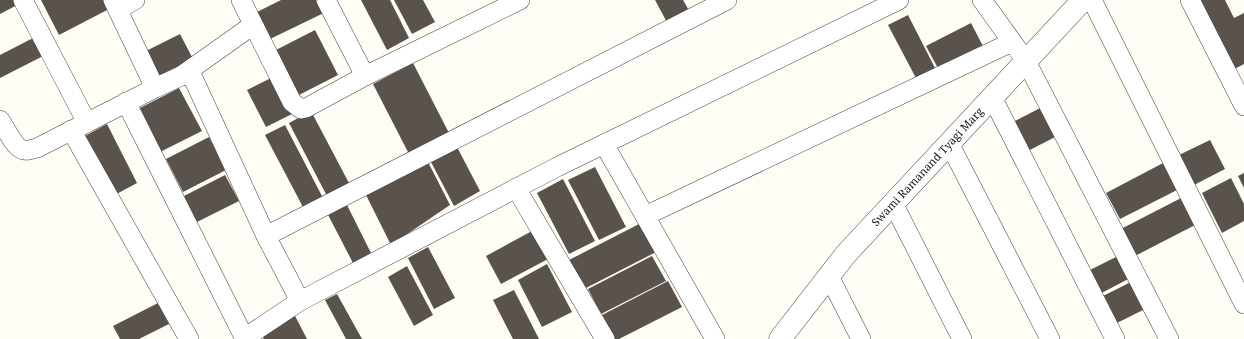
<svg xmlns="http://www.w3.org/2000/svg" width="1244" height="339" viewBox="0 0 1244 339" font-family="'Noto Serif',serif">
  <rect width="100%" height="100%" fill="#fffdf5"/>
  <g fill="#5a524d">
    <path d="M0 0H17L19 4 0 14Z"/>
    <path d="M41 0H107L111 8 59 35Z"/>
    <path d="M281 0H322L328 11 270 39 257 12Z"/>
    <path d="M361 0H390L409 38 387 50Z"/>
    <path d="M394 0H423L435 22 412 34Z"/>
    <path d="M655 0H683L691 14 669 26Z"/>
    <path d="M1193 0H1225L1234 18 1244 13V64L1229 72Z"/>
    <path d="M908 15 936 70 917 80 888 25Z"/>
    <path d="M971 23 985 50 940 72 926 46Z"/>
    <path d="M315 30 338 75 297 96 274 51Z"/>
    <path d="M180 34 193 59 159 76 146 51Z"/>
    <path d="M37 36 47 54 0 78V55Z"/>
    <path d="M413 63 449 133 409 154 373 84Z"/>
    <path d="M273 77 292 114 266 127 247 90Z"/>
    <path d="M179 88 202 131 156 154 134 111Z"/>
    <path d="M1046 105 1061 134 1024 153 1009 124Z"/>
    <path d="M311 111 350 185 327 196 289 123Z"/>
    <path d="M107 124 137 183 111 197 81 138Z"/>
    <path d="M285 125 323 198 304 209 265 135Z"/>
    <path d="M209 137 226 170 183 192 166 159Z"/>
    <path d="M1210 140 1225 169 1194 185 1179 155Z"/>
    <path d="M457 147 480 191 454 206 430 160Z"/>
    <path d="M428 162 450 205 391 245 366 195Z"/>
    <path d="M1165 162 1179 189 1120 219 1106 193Z"/>
    <path d="M595 167 626 227 599 240 568 180Z"/>
    <path d="M1244 173V188L1238 176Z"/>
    <path d="M225 175 239 201 197 222 184 196Z"/>
    <path d="M1231 178 1244 204V221L1222 233 1202 193Z"/>
    <path d="M563 179 595 241 569 254 537 193Z"/>
    <path d="M1183 197 1197 224 1133 257 1119 230Z"/>
    <path d="M344 199 371 253 353 263 325 209Z"/>
    <path d="M643 222 658 251 584 289 569 260Z"/>
    <path d="M532 231 548 259 501 284 486 256Z"/>
    <path d="M428 247 455 298 434 309 408 258Z"/>
    <path d="M1120 255 1132 277 1094 297 1082 274Z"/>
    <path d="M652 256 666 281 601 314 588 289Z"/>
    <path d="M547 264 572 312 542 327 518 280Z"/>
    <path d="M407 266 433 315 414 326 388 277Z"/>
    <path d="M1135 280 1149 307 1111 326 1097 299Z"/>
    <path d="M668 281 682 307 619 339H615L602 315Z"/>
    <path d="M514 290 539 339H513L493 300Z"/>
    <path d="M337 294 362 339H346L325 300Z"/>
    <path d="M158 303 169 324 139 339H120L113 326Z"/>
    <path d="M294 314 307 339H264L260 331Z"/>
  </g>
  <g fill="none" stroke-linecap="round" stroke-linejoin="round">
    <g stroke="#444" stroke-width="20">
      <g id="minor">
        <path d="M23 0 87 123"/>
        <path d="M113 0 155 88"/>
        <path d="M241 0 292 102 301 109 306 108 365 76 520 0"/>
        <path d="M326 0 365 76"/>
        <path d="M982 0 1026 61 1169 339"/>
        <path d="M1092 0 1244 304"/>
        <path d="M1190 0 1244 106"/>
        <path d="M118 9 135 0"/>
        <path d="M181 76 253 25"/>
        <path d="M992 97 1115 339"/>
        <path d="M126 102 245 339"/>
        <path d="M0 120C5 127 14 146 21 149 26 152 32 149 37 148L155 88 181 76 187 75 193 78 266 236 300 301 557 167 899 0"/>
        <path d="M71 130 189 339"/>
        <path d="M949 143 1050 339"/>
        <path d="M604 144 715 339"/>
        <path d="M516 188 605 339"/>
        <path d="M893 203 962 339"/>
        <path d="M645 216 1012 42"/>
        <path d="M266 236 727 0"/>
        <path d="M829 276 861 339"/>
        <path d="M243 339 300 301"/>
      </g>
    </g>
    <g stroke="#444" stroke-width="23">
      <g id="tertiary">
        <path id="s1" d="M780 339 846 254 1083 0"/>
      </g>
    </g>
    <use href="#minor" stroke="#fff" stroke-width="19"/>
    <use href="#tertiary" stroke="#fff" stroke-width="22"/>
  </g>
  <g text-anchor="middle" stroke-width="4" stroke-linejoin="round" paint-order="stroke">
    <g font-size="11" fill="#111" stroke="#fff">
      <text dy="4" stroke="none"><textPath href="#s1" startOffset="227">Swami Ramanand Tyagi Marg</textPath></text>
    </g>
  </g>
</svg>
